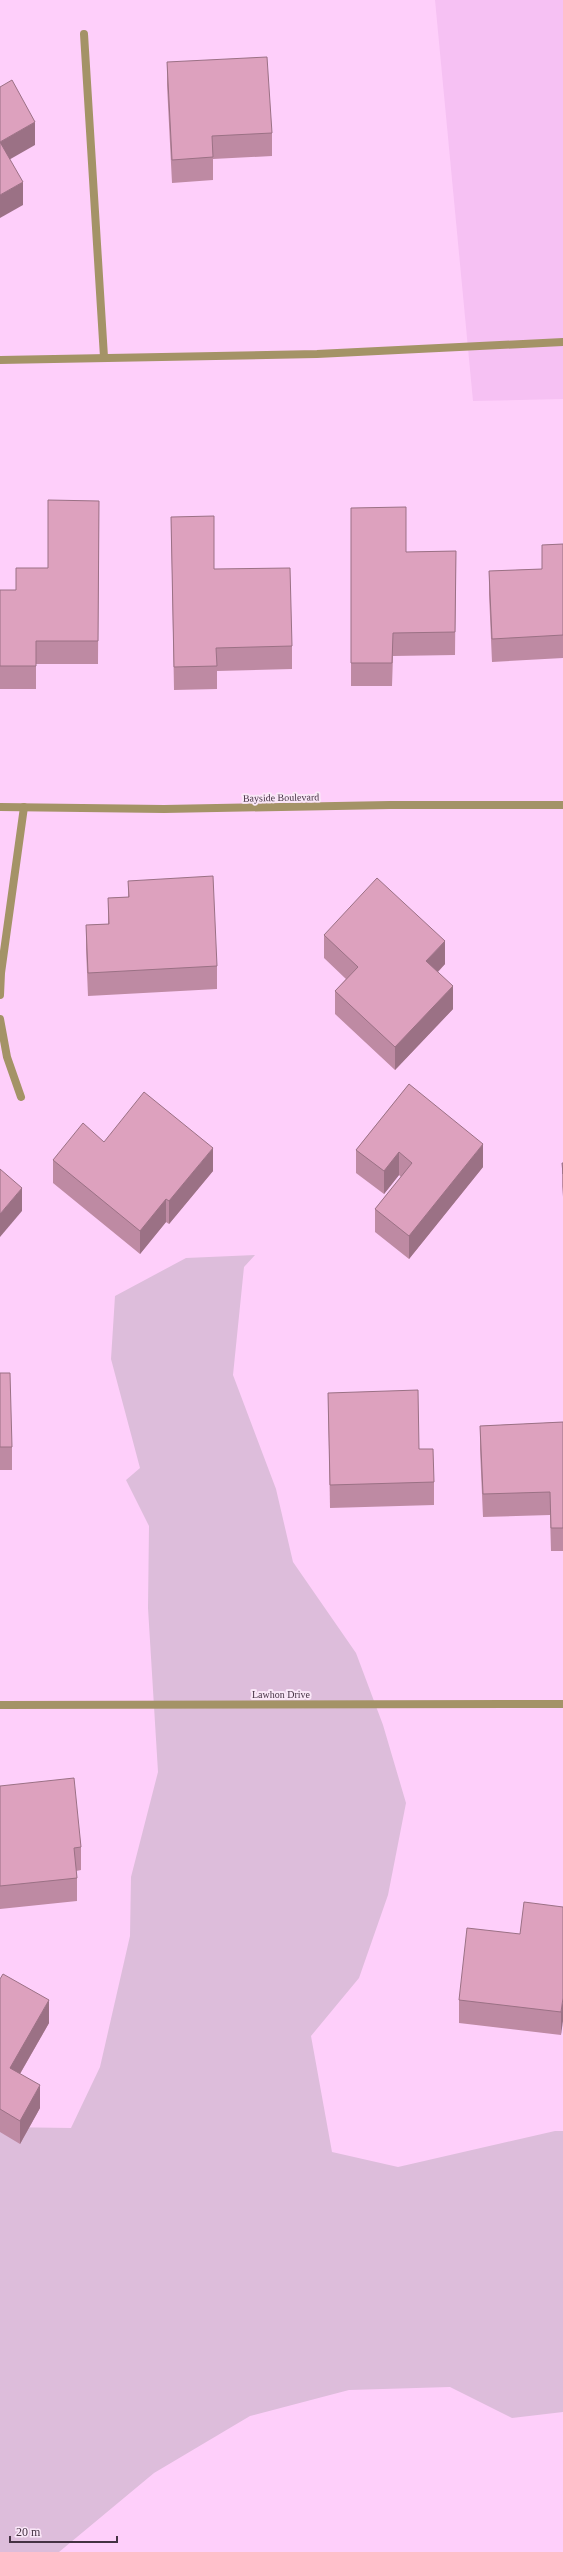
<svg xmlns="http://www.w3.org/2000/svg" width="563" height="2552" viewBox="0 0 563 2552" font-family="'Times New Roman',serif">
  <rect width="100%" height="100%" fill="#fecffa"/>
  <path fill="#f6c1f3" d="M435 0H563V399L473 401Z"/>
  <path fill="#ddbddb" d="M255 1255 244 1267 233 1375 276 1489 293 1562 356 1653 383 1725 406 1803 388 1895 359 1978 311 2036 332 2152 398 2167 555 2131H563V2412L512 2418 450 2387 349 2390 250 2416 154 2473 59 2552H0V2127L71 2128 100 2067 130 1936 131 1877 158 1772 148 1608 149 1526 126 1480 140 1468 111 1359 115 1296 186 1258Z"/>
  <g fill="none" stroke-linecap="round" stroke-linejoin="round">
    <g stroke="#a49367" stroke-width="8">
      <path d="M84 34 104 357"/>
      <path d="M0 360 317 354 563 342"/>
    </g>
    <g stroke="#a49367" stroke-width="8">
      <path d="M0 807 164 809 390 805H563"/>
      <path d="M0 995 1 973 24 807"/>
      <path d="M0 1019 7 1057 21 1097"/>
      <path d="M0 1705 563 1704"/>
    </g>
  </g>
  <g fill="#be8aa3">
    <path d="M167 62 272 133V156L213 159V180L172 183 167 85Z"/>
    <path d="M99 501 98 664H36V689H0V590H16L48 568Z"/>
    <path d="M351 508 406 552 456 551 455 655 393 656 392 686H351Z"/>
    <path d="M171 517 214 569 292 646V669L217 671V689L174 690Z"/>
    <path d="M563 544V658L492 662 489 594V571L542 569V545Z"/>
    <path d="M128 881 217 966V989L88 996 86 948V925L108 924V898L128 897Z"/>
    <path d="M324 935 445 964 438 972 453 1009 395 1070 335 1014V991L346 979 324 958Z"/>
    <path d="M409 1084 483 1167 409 1259 375 1232V1209L401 1177 399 1175 384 1194 356 1173V1150Z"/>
    <path d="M104 1142 213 1171 169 1224 166 1222 140 1254 53 1183V1160Z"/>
    <path d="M562 1163H563V1197L562 1186Z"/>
    <path d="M0 1373 12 1447V1470H0Z"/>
    <path d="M328 1393 434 1482V1505L330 1508Z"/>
    <path d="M563 1422V1551H551L550 1515 483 1517 480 1449V1426Z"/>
    <path d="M0 1786 81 1847V1870L76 1871 77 1878V1901L0 1909Z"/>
    <path d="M563 1907 561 2035 459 2023V2000L520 1934Z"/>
    <path d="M0 1979 49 2023 20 2074 40 2108 20 2144 0 2132Z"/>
  </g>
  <g fill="#9b7185">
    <path d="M35 122V145L0 165V142Z"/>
    <path d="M23 182V205L0 218V195Z"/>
    <path d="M445 941V964L426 984V961Z"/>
    <path d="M453 986V1009L395 1070V1047Z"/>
    <path d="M483 1144V1167L409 1259V1236Z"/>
    <path d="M213 1148V1171L169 1224V1201Z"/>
    <path d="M399 1152V1175L384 1194V1171Z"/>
    <path d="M22 1188V1211L0 1237V1214Z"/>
    <path d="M166 1199V1222L140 1254V1231Z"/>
    <path d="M563 1998V2021L561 2035V2012Z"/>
    <path d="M49 2000V2023L10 2091V2068Z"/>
    <path d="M40 2085V2108L20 2144V2121Z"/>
  </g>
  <g fill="#dda1be" stroke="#9b7185">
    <path d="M267 57 272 133 212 136 213 157 172 160 167 62Z"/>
    <path d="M12 80 35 122 0 142 23 182 0 195V87Z"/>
    <path d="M48 500 99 501 98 641H36V666H0V590H16V568H48Z"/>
    <path d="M406 507V552L456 551 455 632 393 633 392 663H351V508Z"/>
    <path d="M214 516V569L290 568 292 646 216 648 217 666 174 667 171 517Z"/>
    <path d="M563 544V635L492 639 489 571 542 569V545Z"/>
    <path d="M213 876 217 966 88 973 86 925 109 924 108 898 129 897 128 881Z"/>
    <path d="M377 878 445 941 426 961 453 986 395 1047 335 991 358 967 324 935Z"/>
    <path d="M409 1084 483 1144 409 1236 375 1209 412 1163 399 1152 384 1171 356 1150Z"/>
    <path d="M144 1092 213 1148 169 1201 166 1199 140 1231 53 1160 83 1123 104 1142Z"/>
    <path d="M562 1163H563V1174Z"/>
    <path d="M0 1169 22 1188 0 1214Z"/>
    <path d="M0 1373H10L12 1447H0Z"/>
    <path d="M418 1390 419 1449H433L434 1482 330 1485 328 1393Z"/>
    <path d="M563 1422V1528H551L550 1492 483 1494 480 1426Z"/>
    <path d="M74 1778 81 1847 74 1848 77 1878 0 1886V1786Z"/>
    <path d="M524 1902 563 1907V1998L561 2012 459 2000 467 1928 520 1934Z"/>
    <path d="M3 1974 49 2000 10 2068 40 2085 20 2121 0 2109V1979Z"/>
  </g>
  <g text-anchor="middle" stroke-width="4" stroke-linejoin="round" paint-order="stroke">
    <g font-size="10" fill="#453243" stroke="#fae7f8">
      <text transform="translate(281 797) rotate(-1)" y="4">Bayside Boulevard</text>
      <text x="281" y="1698">Lawhon Drive</text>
    </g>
  </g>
  <path d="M10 2536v6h107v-6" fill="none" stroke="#453243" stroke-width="2"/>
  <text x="16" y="2536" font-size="12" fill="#453243" stroke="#fae7f8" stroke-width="3" paint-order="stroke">20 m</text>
</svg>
